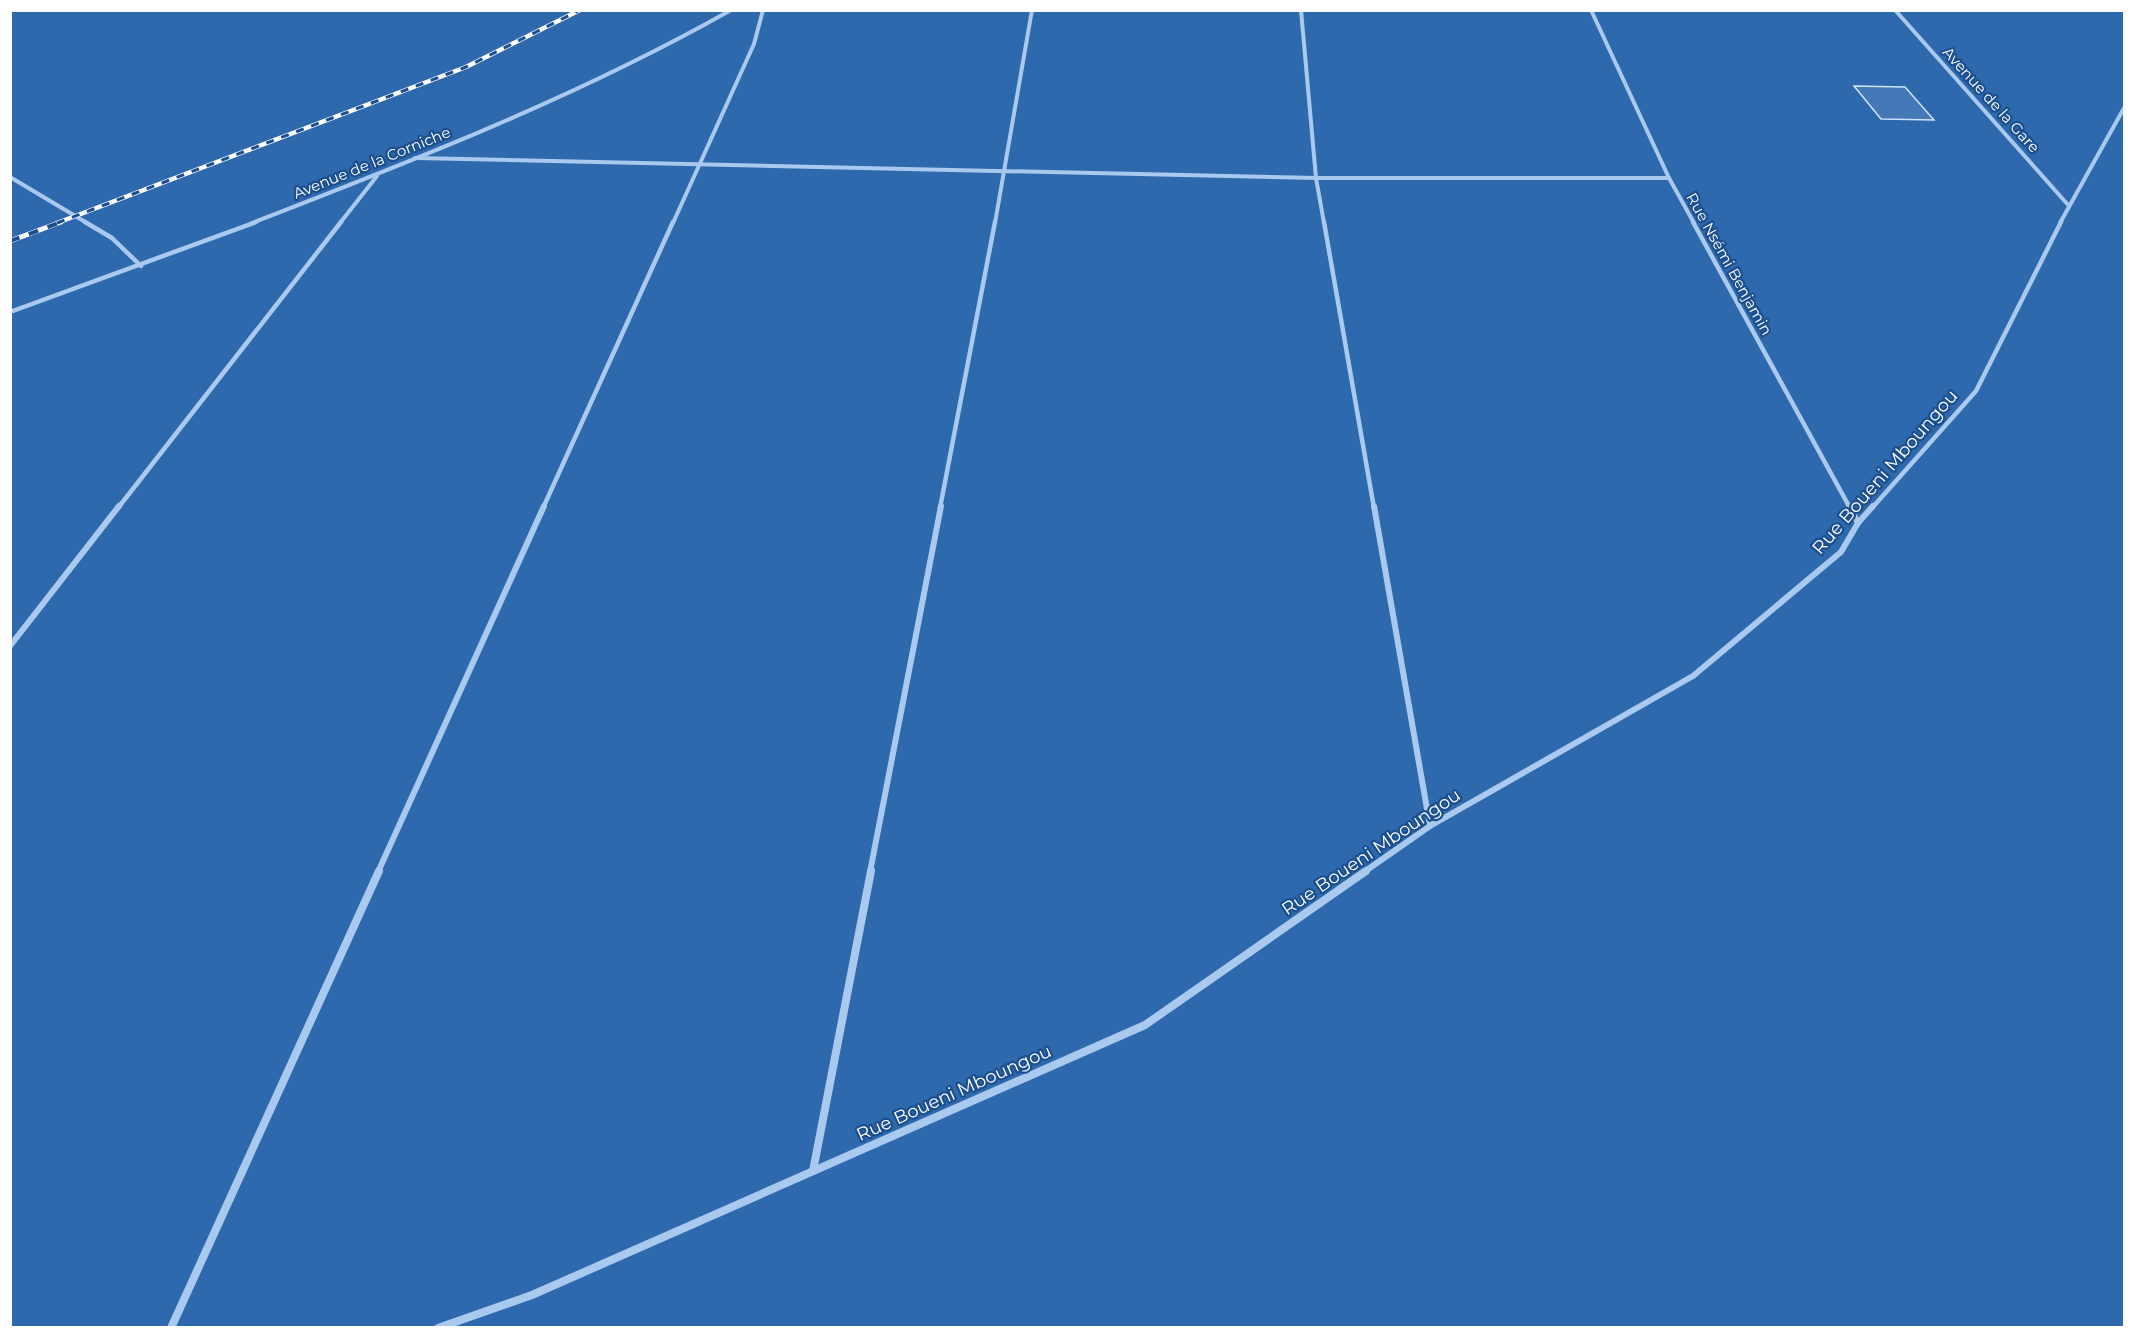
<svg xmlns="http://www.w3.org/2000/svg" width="2135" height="1338" viewBox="0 0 2135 1338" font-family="Montserrat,sans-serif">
  <rect width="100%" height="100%" fill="#1b4f8f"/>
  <rect fill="#2e69ad" x="11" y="11" width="2113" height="1316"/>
  <path fill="#4478b7" stroke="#cfe3fa" stroke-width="1.5" d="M1854 86 1905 87 1934 120 1881 119Z"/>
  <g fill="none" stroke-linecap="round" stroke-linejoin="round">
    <g stroke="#a9c9ee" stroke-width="4">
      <path d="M1301 10 1316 178 1324 223"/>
      <path d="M1591 10 1669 178 1694 223"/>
      <path d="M1895 10 2069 206"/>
      <path d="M415 158 1316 178H1669"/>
      <path d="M10 177 87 223"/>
      <path d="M252 223C415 160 579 96 731 10"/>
      <path d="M340 223 377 176"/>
      <path d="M673 223 754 44 763 10"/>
      <path d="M995 223 1032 10"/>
      <path d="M2060 223 2124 108"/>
    </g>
    <g stroke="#a9c9ee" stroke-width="4.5">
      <path d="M85 222 112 238 141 266"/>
      <path d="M1324 222 1374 508"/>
      <path d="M1693 222 1850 508"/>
      <path d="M10 312 256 222"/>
      <path d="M118 508 341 222"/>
      <path d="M543 508 673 222"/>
      <path d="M940 508 995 222"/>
      <path d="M1872 508 1976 391 2061 222"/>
    </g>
    <g stroke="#a9c9ee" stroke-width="6">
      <path d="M1374 506 1430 826"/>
      <path d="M1849 506 1858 523"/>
      <path d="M10 646 119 506"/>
      <path d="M378 872 544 506"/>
      <path d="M870 872 941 506"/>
      <path d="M1364 872 1430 826 1693 676 1841 552 1858 523 1873 506"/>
    </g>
    <g stroke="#a9c9ee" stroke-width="8">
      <path d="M813 1171 871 871"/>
      <path d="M171 1328 379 871"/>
      <path d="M438 1328 532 1295 1145 1025 1366 871"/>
    </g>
    <g stroke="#fff" stroke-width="4.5">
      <path id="rail-far1" d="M57 223 466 67 580 10"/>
    </g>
    <g stroke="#fff" stroke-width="5">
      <path id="rail" d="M10 241 61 222"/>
    </g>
    <use href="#rail-far1" stroke="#1b4f8f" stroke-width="3" stroke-dasharray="8" stroke-linecap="butt"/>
    <use href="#rail" stroke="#1b4f8f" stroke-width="4" stroke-dasharray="10" stroke-linecap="butt"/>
  </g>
  <g text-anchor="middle" stroke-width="4.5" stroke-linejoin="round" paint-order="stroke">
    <g font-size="15" fill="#fff" stroke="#1b4f8f">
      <text transform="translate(1991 100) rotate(48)" y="5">Avenue de la Gare</text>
      <text transform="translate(372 163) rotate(-22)" y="5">Avenue de la Corniche</text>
      <text transform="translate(1729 264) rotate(61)" y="5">Rue Nsémi Benjamin</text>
    </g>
    <g font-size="18" fill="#fff" stroke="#1b4f8f">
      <text transform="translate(1885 472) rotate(-49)" y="6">Rue Boueni Mboungou</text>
      <text transform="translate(1371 852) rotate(-34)" y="6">Rue Boueni Mboungou</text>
      <text transform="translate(954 1093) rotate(-24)" y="6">Rue Boueni Mboungou</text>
    </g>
  </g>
  <rect width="2135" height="1338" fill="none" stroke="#ffffff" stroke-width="24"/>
</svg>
